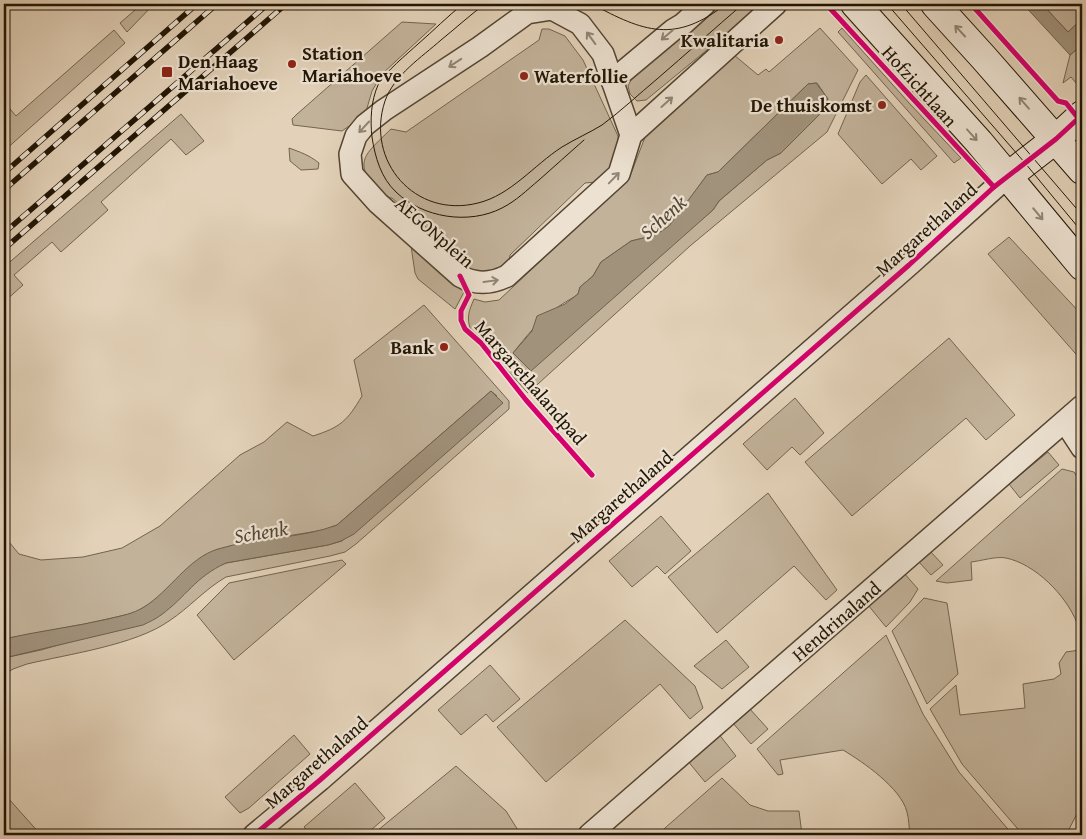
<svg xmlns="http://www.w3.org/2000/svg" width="1086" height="839" viewBox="0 0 1086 839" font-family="'Gentium Book Plus',serif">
  <rect width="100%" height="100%" fill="#e3d2b9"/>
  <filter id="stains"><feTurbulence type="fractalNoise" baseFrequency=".004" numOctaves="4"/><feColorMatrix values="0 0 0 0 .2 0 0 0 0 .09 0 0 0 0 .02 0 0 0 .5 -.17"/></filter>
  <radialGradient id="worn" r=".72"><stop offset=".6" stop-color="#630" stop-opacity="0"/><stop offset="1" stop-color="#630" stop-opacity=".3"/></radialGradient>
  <g fill="#c2b29a" stroke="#726450" fill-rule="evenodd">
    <path d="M142 4H154L127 32 120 23Z"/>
    <path d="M716 4H763L646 100 637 101 630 94 628 86 633 76Z"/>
    <path d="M1042 4H1082V19L1068 32Z"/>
    <path d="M402 22 436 24 382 74 372 91 365 115 342 131 293 125 292 119 296 115Z"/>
    <path d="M820 28 858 70 827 132 690 246 528 393 471 331C466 317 469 311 474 299L485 302 499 300 627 180 632 171 647 132 734 55 758 75 766 69 769 72ZM817 83 828 99 781 153 767 160 719 201 713 210 683 235 513 353C526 337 540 318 558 307 564 302 572 299 578 294L580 287 593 276 601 262 631 241 656 235 670 226 707 175 718 172 808 84Z"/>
    <path d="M842 28 909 103 961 158 954 163 838 32Z"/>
    <path d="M542 29H549L565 36 583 60 618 136 619 153 612 167 596 182 585 183 510 255 509 265 483 275 461 267V257L392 198 382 197C353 162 361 158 391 129L406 132 539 40Z"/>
    <path d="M114 30 125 43 4 151V102L16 116Z"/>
    <path d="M1082 45V80L1076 83 1071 77 1063 83 1070 55Z"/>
    <path d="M866 75 937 156 921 170 911 159 882 184 838 134 860 82Z"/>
    <path d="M915 89 979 164 977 166 910 95Z"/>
    <path d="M181 114 204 141 186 155 171 139 101 202 108 210 61 252 52 242 14 275 23 285 4 302V267Z"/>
    <path d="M289 148C300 152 309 155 319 163L318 169 301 170 290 161Z"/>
    <path d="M1009 237 1082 315V361L988 254Z"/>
    <path d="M411 246 464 292 455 309 418 279 415 273Z"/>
    <path d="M424 305 509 401V409L356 544 345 552 330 556 226 577C205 589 189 608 169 621 135 645 69 654 27 664L13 669 4 675V658L41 650 161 615 200 577 211 569 226 563 328 545 342 541 497 396 491 391 337 525 324 530 256 541 134 613 90 623 4 639V536L19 554 41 560 83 557 122 548 160 526 240 455 264 442 287 422 313 436C341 427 347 421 362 396L354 360Z"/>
    <path d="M949 338 1015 415 986 440 966 418 852 516 805 462Z"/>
    <path d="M795 398 824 433 800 455 792 447 767 470 743 444Z"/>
    <path d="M1048 452 1059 465 1020 498 1009 484Z"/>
    <path d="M1062 469 1074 472 1082 484V804L1066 835H1023L962 764 930 709 956 685 960 715 1025 708 1023 684 1054 679 1061 674 1059 663 1066 652 1080 650C1079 642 1080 631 1077 623 1066 595 1035 564 1006 558 996 556 981 561 971 562L972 580 947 583 936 581Z"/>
    <path d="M768 493 837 590 826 600 794 566 717 633 668 577Z"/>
    <path d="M661 516 691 551 665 574 657 566 632 587 609 561Z"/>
    <path d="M930 551 943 565 931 575 918 561Z"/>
    <path d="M342 560 346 564 234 660 197 615 229 583Z"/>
    <path d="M904 573 918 589 910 602 886 627 868 605Z"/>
    <path d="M924 598 947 603 958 674 927 704 892 631Z"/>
    <path d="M625 620 695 686 703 708 690 719 660 684 546 782 497 727Z"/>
    <path d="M886 635 923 714 959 772 1013 835H910C909 828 909 819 907 812 901 788 863 762 843 750L780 760 783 774 778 775 757 749Z"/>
    <path d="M726 640 749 667 722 689 694 666Z"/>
    <path d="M490 665 520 699 493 722 486 714 461 735 438 710Z"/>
    <path d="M749 708 768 729 751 744 732 722Z"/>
    <path d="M718 733 736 756 705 782 687 760Z"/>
    <path d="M294 735 310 754 249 808 240 813 225 797Z"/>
    <path d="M456 766 506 811 521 835H491L489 833 486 835H372Z"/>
    <path d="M722 778 750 805 768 811H799L802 835H657Z"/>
    <path d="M355 783 385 818 365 835H355L351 831 346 835H311L304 827Z"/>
    <path d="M4 794 8 798 41 835H4Z"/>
  </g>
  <g fill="#a1927c" stroke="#6e604c">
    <path d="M1023 4H1042L1068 32 1082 19V45L1070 55Z"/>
    <path d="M816 83 828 99 821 113 781 153 767 160 719 201 713 210 531 371 513 353 532 331 537 316 565 304 578 294 580 287 593 276 601 262 631 241 656 235 669 226 707 175 718 172 808 84Z"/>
    <path d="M491 391 503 403 354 534 341 541 328 545 226 563C195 577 186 597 161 615 156 619 149 622 143 625L4 658V639C38 631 74 627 108 619 120 616 133 614 144 607 170 591 188 558 218 549 257 537 300 539 337 525Z"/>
  </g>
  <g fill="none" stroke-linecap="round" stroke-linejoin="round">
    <g stroke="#524432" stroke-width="24">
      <g id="street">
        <path d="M612 81 673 30 683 24 705 4"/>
        <path d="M631 135 603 54 580 24 552 9 527 13 480 47 384 110 365 125 356 136 350 154 352 174 378 203 460 276C476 285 491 284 507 276L619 174 631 135 776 4"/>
        <path d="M1065 422 1082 448"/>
        <path d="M254 835 320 780 909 265 1007 177"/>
        <path d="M589 835 1082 406"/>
      </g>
    </g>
    <g stroke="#211505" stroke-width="30">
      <g id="secondary">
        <path d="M855 4 979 142 1082 266"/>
        <path d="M935 4 984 58 1082 170"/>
        <path d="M1007 177 1056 139 1082 115"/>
      </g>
    </g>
    <use href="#street" stroke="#ede2d2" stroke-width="21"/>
    <use href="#secondary" stroke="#ede2d2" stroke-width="28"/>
    <g stroke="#211505" stroke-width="1">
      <path d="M463 4C448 16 433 31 418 44 407 54 385 72 378 85 371 101 370 120 372 137 375 157 381 178 396 192 423 218 469 225 502 208 516 201 527 190 539 180 554 167 569 153 584 140"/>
      <path d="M485 4C470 15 456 28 441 40 422 57 394 75 385 101 365 161 415 219 478 203 511 195 534 165 562 147 575 139 589 133 602 125 621 111 639 94 657 79 686 54 714 29 743 4"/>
      <path d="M592 4C644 32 675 44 726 4"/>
      <path d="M887 4 1025 163 1082 232"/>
      <path d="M901 4 1082 215"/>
    </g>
    <g stroke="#211505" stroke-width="5.5">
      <g id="rail">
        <path d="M4 173 197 4"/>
        <path d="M4 190 217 4"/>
        <path d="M4 233 268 4"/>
        <path d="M4 249 286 4"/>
      </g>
    </g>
    <use href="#rail" stroke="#ede2d2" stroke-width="4" stroke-dasharray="11" stroke-linecap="butt"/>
    <g stroke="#ede2d2" stroke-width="8">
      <g id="cycleway">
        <path d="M826 4 994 187"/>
        <path d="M971 4 1058 101 1066 103 1082 123"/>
        <path d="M460 276 469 295 461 311V320L465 329 481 343 526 400 592 475"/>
        <path d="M254 835 320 780 909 265 994 187 1056 139 1082 115"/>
      </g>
    </g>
    <use href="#cycleway" stroke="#d6006c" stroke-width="5"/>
  </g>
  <defs><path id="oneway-shaft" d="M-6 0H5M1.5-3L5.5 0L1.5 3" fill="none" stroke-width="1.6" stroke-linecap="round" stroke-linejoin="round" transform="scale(1.25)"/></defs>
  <g stroke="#918676">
    <use href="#oneway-shaft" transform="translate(960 31) rotate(-133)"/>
    <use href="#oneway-shaft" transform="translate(667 35) rotate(140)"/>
    <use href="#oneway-shaft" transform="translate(591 38) rotate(-126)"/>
    <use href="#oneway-shaft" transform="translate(455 63) rotate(147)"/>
    <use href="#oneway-shaft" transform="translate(667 102) rotate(-42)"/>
    <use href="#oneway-shaft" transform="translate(1024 103) rotate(-131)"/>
    <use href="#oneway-shaft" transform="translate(364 127) rotate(133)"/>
    <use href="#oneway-shaft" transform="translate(972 135) rotate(48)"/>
    <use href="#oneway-shaft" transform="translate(614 178) rotate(-46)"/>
    <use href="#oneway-shaft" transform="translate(1038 214) rotate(50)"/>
    <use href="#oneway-shaft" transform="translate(491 281) rotate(-8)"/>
  </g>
  <g fill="#8f2418" stroke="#ede2d2" stroke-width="2">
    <circle cx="779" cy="40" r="5"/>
    <circle cx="292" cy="64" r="5"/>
    <rect x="161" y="66" width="12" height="12" rx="2.5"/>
    <circle cx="524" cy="76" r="5"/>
    <circle cx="882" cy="105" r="5"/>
    <circle cx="444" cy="347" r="5"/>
  </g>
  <g text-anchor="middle" stroke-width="4.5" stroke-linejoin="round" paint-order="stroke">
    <g font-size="19" font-weight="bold" fill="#211505" stroke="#ede2d2" text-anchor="end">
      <text x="769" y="47">Kwalitaria</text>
      <text x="302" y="60" text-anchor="start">Station<tspan x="302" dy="22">Mariahoeve</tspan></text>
      <text x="178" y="68" text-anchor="start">Den Haag<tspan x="178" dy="22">Mariahoeve</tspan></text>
      <text x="534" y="83" text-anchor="start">Waterfollie</text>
      <text x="872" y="112">De thuiskomst</text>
      <text x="434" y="354">Bank</text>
    </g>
    <g font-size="19" fill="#211505" stroke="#ede2d2">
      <text transform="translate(920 86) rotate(48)" y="7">Hofzichtlaan</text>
      <text transform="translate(926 229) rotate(-42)" y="7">Margarethaland</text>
      <text transform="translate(435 232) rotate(41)" y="7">AEGONplein</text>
      <text transform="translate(531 382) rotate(49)" y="7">Margarethalandpad</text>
      <text transform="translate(621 496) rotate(-41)" y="7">Margarethaland</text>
      <text transform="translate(836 621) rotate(-41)" y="7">Hendrinaland</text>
      <text transform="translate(316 762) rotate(-41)" y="7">Margarethaland</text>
    </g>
    <g font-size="20" font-style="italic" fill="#544735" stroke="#ede2d2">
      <text transform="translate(663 217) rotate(-42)" y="7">Schenk</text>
      <text transform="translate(261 532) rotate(-9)" y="7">Schenk</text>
    </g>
  </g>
  <rect width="1086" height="839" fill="none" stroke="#e3d2b9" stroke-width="20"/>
  <rect x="5" y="5" width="1076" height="829" fill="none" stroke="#211505" stroke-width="2.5"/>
  <rect x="10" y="10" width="1066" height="819" fill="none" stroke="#211505"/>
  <rect width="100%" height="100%" filter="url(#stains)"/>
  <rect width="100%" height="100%" fill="url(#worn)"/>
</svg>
